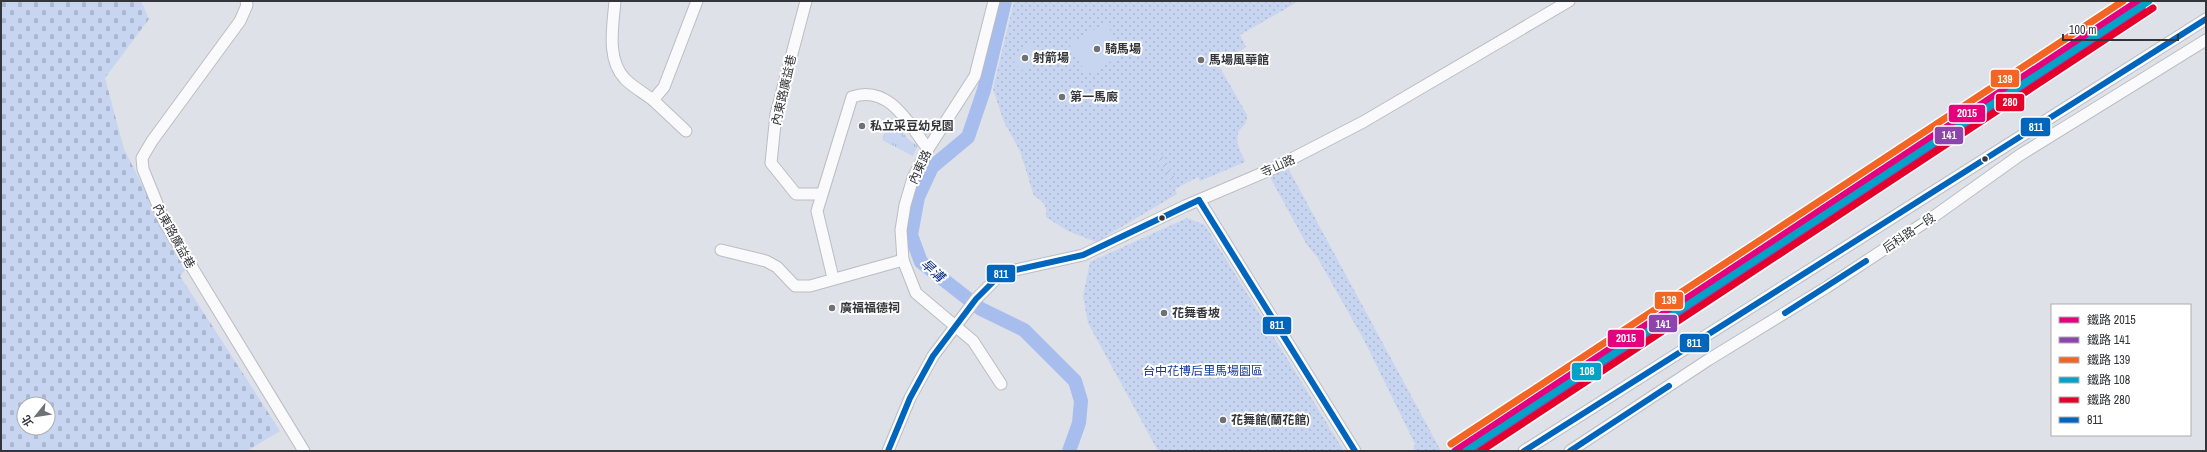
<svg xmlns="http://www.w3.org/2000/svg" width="2207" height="452" viewBox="0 0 2207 452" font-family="'Archivo Narrow','Noto Sans TC',sans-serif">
  <defs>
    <pattern id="grass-tufts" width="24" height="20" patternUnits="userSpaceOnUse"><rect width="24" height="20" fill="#c7d5f0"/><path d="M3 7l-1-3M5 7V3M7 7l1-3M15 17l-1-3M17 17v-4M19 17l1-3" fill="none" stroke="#abb7cf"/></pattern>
    <pattern id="cemetery-stones" width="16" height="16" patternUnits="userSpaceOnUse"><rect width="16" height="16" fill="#c7d5f0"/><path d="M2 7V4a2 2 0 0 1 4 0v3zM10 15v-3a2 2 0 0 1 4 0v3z" fill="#abb7cf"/></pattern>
    <pattern id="park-dots" width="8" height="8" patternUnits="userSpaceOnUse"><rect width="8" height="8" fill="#c7d5f0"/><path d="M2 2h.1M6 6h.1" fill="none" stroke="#abb7cf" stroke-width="1.8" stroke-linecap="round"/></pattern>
    <pattern id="garden-furrows" width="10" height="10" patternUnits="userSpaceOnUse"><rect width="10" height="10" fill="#c7d5f0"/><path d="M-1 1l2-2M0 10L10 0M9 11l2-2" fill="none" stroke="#abb7cf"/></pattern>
  </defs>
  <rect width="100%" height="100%" fill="#dee1e8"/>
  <path fill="url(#grass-tufts)" d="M889 122C903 125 904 141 918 145L913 156 882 140Z"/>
  <path fill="url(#cemetery-stones)" fill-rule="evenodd" d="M1 1H141L149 19 105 78 124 149 185 270 180 276 280 431 247 451H1ZM24 404H48V428H24Z"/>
  <g fill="url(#park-dots)">
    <path d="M1014 1H1299L1240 35 1246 47 1218 64 1247 115C1247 127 1240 126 1238 134 1235 144 1242 154 1245 162L1200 181 1198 177 1175 189 1177 194 1096 242 1068 231 1046 217C1048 206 1043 201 1034 196L1020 151 1004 122 993 89Z"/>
    <path d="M1288 168 1441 451H1413L1415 444 1364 340 1317 257 1307 245 1270 177Z"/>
    <path d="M1187 218 1205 225 1344 451H1158L1088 323 1083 296 1090 262Z"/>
  </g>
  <path fill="url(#garden-furrows)" d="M1162 154 1175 177 1170 180 1157 157Z"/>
  <g fill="#c7d5f0">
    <path d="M1106 23 1124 54 1087 75 1069 44Z"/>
    <path d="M1030 44 1040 57 1021 71 1011 58Z"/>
  </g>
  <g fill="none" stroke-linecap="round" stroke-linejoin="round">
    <path stroke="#a6bdee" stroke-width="14" d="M1005 1 984 90 968 137 932 167 918 197 911 235 921 262 981 309 1024 330 1075 381 1081 401 1079 423 1069 451"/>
    <g stroke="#babdc2" stroke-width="13">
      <g id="minor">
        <path d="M246 1 247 5 240 21 152 141 142 158 143 169 165 223 304 451"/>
        <path d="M615 1C613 26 606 59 625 79 633 87 644 93 653 100L664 87 697 1"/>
        <path d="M806 1 776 114 771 163 796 194H821"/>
        <path d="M994 1 975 76 928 149 913 178 905 205 901 230 903 260 916 293 973 341 1001 384"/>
        <path d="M653 100 686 131"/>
        <path d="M1199 200 1355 451"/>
        <path d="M721 250 766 261 777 267 795 286H810L903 260"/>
        <path d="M833 278 817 211 852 97C889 84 909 124 928 149"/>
        <path d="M888 451 910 398 933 356 976 299 1002 273 1083 255 1185 206 1272 169 1363 122 1569 1"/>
        <path d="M1524 451 2206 19"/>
        <path d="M1570 451 1708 360 1827 287 1933 217 2020 155 2206 40"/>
      </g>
    </g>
    <use href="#minor" stroke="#fafafc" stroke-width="11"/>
    <g stroke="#fff" stroke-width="9">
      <g id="bus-1">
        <path d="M1199 200 1355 451"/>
        <path d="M1785 313 1866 261"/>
        <path d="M888 451 910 398 933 356 976 299 1002 273 1083 255 1199 200"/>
        <path d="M1524 451 2206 19"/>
        <path d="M1570 451 1669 386"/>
      </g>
    </g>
    <use href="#bus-1" stroke="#0065bd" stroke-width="6"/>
    <g stroke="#fff" stroke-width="10">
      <path id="rail-1" d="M1455 451 2138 1"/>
    </g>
    <g stroke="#fff" stroke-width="10">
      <path id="rail-2" d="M1470 451 2142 8"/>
    </g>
    <g stroke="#fff" stroke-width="10">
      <path id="rail-3" d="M1451 444 2123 1"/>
    </g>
    <g stroke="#fff" stroke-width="10">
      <path id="rail-4" d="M1466 451 2149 1"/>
    </g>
    <g stroke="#fff" stroke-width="10">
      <path id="rail-5" d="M1481 451 2153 8"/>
    </g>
    <use href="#rail-1" stroke="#e5007d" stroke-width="7"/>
    <use href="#rail-2" stroke="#8e44ad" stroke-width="7"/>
    <use href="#rail-3" stroke="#f26522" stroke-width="7"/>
    <use href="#rail-4" stroke="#03a3c7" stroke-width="7"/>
    <use href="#rail-5" stroke="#e4002b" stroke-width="7"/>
  </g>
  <g fill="#6f7177" stroke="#fff" stroke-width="1.5">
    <circle cx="1097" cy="49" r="4"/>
    <circle cx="1025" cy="58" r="4"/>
    <circle cx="1201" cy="60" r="4"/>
    <circle cx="1062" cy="97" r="4"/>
    <circle cx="862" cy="126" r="4"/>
    <circle cx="832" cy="308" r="4"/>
    <circle cx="1164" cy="313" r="4"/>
    <circle cx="1223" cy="420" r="4"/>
  </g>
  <g fill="#33353a" stroke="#fff" stroke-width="1.5">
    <circle cx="1985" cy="159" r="3.5"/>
    <circle cx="1162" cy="218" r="3.5"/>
  </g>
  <g text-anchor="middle" stroke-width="4" stroke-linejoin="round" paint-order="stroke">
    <g font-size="12" font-weight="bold" fill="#33353a" stroke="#fff" text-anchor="start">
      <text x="1105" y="53">騎馬場</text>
      <text x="1033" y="62">射箭場</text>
      <text x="1209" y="64">馬場風華館</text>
      <text x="1070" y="101">第一馬廄</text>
      <text x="870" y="130">私立采豆幼兒園</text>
      <text x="840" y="312">廣福福德祠</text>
      <text x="1172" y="317">花舞香坡</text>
      <text x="1231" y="424">花舞館(蘭花館)</text>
    </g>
    <g font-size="12" fill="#33353a" stroke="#fff">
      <text transform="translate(784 90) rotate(-77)" y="4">內東路廣益巷</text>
      <text transform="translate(1278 166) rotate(-24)" y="4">寺山路</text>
      <text transform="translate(920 167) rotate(-65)" y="4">內東路</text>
      <text transform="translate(1909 233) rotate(-34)" y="4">后科路一段</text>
      <text transform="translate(174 236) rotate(61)" y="4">內東路廣益巷</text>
    </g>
    <g font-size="12" fill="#163b99" stroke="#fff">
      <text x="1203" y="375">台中花博后里馬場園區</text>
    </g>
    <g font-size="13" font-style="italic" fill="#072885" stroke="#fff">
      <text transform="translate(933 270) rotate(42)" y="5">旱溝</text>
    </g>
  </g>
  <g stroke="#fff" stroke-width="1.5">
    <rect x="1990" y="69" width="30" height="19" rx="4" fill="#f26522"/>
    <rect x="1995" y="93" width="30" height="19" rx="4" fill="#e4002b"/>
    <rect x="1948" y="104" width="38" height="19" rx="4" fill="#e5007d"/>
    <rect x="2020" y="117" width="31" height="20" rx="4" fill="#0065bd"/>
    <rect x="1934" y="126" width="30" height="19" rx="4" fill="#8e44ad"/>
    <rect x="986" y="264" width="30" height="19" rx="4" fill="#0065bd"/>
    <rect x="1654" y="291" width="30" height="19" rx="4" fill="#f26522"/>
    <rect x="1648" y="314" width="30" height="19" rx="4" fill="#8e44ad"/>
    <rect x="1262" y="316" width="30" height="19" rx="4" fill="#0065bd"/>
    <rect x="1607" y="329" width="38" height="19" rx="4" fill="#e5007d"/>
    <rect x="1679" y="333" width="31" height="20" rx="4" fill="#0065bd"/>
    <rect x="1571" y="362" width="31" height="19" rx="4" fill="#03a3c7"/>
  </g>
  <g font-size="11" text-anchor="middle" font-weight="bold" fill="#fff">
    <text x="2005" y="83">139</text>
    <text x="2010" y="106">280</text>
    <text x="1967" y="117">2015</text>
    <text x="2036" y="131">811</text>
    <text x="1949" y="139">141</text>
    <text x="1001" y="278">811</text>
    <text x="1669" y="304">139</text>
    <text x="1663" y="328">141</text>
    <text x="1277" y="329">811</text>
    <text x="1626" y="342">2015</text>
    <text x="1694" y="347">811</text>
    <text x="1587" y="375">108</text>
  </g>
  <rect width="2207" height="452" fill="none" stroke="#33353a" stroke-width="4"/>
  <rect x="2051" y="304" width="140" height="132" fill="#ffffff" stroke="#adaeb0"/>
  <rect x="2059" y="317" width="20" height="6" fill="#e5007d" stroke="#adaeb0"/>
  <text x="2087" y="324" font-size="12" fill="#33353a">鐵路 2015</text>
  <rect x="2059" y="337" width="20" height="6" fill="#8e44ad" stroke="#adaeb0"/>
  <text x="2087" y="344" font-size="12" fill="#33353a">鐵路 141</text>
  <rect x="2059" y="357" width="20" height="6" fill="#f26522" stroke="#adaeb0"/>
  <text x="2087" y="364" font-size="12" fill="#33353a">鐵路 139</text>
  <rect x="2059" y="377" width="20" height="6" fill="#03a3c7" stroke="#adaeb0"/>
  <text x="2087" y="384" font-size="12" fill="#33353a">鐵路 108</text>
  <rect x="2059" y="397" width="20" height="6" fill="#e4002b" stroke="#adaeb0"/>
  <text x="2087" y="404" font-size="12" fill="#33353a">鐵路 280</text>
  <rect x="2059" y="417" width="20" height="6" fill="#0065bd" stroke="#adaeb0"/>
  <text x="2087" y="424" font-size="12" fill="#33353a">811</text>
  <g transform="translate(36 416) rotate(240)"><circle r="19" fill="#ffffff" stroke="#adaeb0"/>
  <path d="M0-3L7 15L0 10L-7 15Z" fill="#6f7177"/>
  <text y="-6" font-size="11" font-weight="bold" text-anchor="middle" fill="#33353a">北</text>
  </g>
  <path d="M2063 34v6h115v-6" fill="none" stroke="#33353a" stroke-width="2"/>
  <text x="2069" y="34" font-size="12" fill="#33353a" stroke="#ffffff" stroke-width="3" paint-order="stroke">100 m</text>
</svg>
